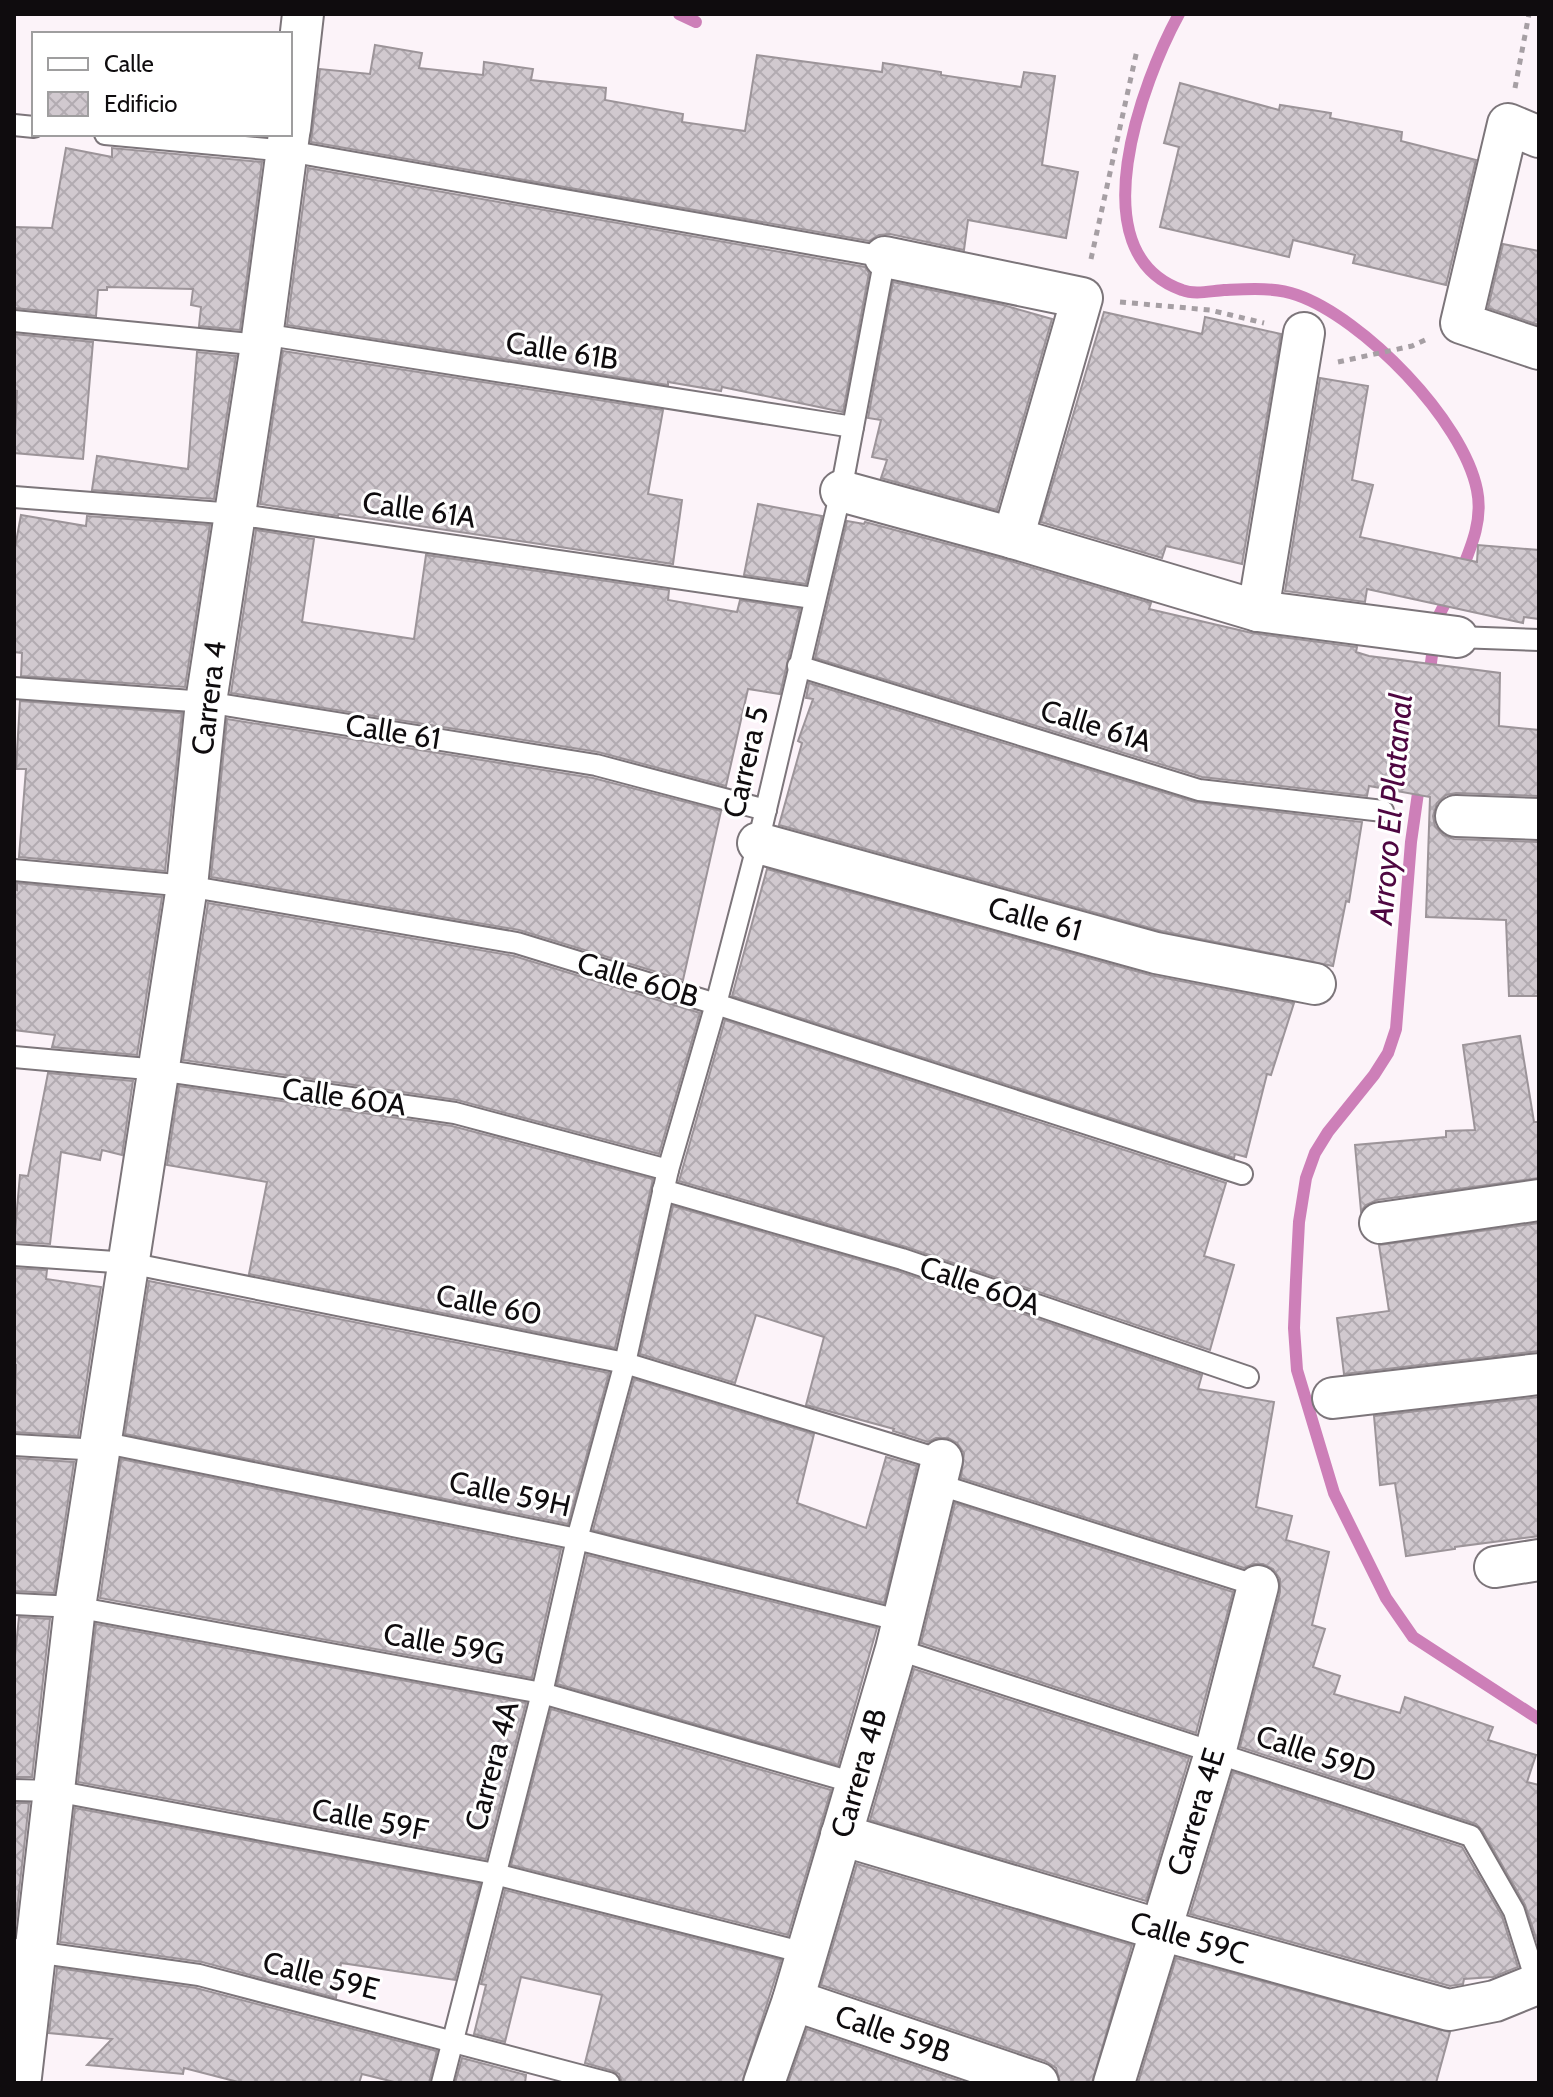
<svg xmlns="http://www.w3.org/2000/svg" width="1553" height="2097" viewBox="0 0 1553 2097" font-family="Cabin,sans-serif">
  <defs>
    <pattern id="building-cross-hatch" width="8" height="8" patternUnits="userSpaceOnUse" patternTransform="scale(2)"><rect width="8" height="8" fill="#d1c9cf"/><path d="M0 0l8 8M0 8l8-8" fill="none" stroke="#b2abb1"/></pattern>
  </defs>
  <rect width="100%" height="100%" fill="#fcf3f9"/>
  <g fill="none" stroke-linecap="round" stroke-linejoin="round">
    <g stroke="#cd7fb8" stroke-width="12">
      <path d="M679 14 696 22"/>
      <path d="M1179 14C1143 80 1077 253 1182 290 1195 295 1210 291 1224 290 1248 289 1274 287 1297 295 1363 318 1463 420 1477 490 1483 519 1472 545 1461 572"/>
      <path d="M1429 677 1437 619 1451 592"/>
      <path d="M1420 779 1411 842 1396 1029 1388 1053 1374 1075 1328 1132 1315 1153 1306 1178 1299 1222 1296 1280 1294 1328 1297 1370 1334 1493 1386 1598 1413 1637 1539 1719"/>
    </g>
  </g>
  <g fill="url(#building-cross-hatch)" stroke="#9c9499" stroke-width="2">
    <path d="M375 45 422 53 419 68 483 75 484 62 533 69 531 80 606 88 605 100 683 114 682 122 745 131 757 55 882 72 883 63 941 72V75L1021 87 1024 72 1055 76 1042 165 1078 172 1066 238 968 220 964 250 890 234 879 235 869 241 311 142 320 69 370 74Z"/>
    <path d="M1180 83 1279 110 1280 105 1331 113 1330 118 1402 132 1401 141 1476 160 1446 285 1353 263 1355 255 1293 240 1289 257 1160 227 1179 147 1164 143Z"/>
    <path d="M66 148 112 157V148L262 162 240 330 199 326 201 307 191 305 193 289 107 287V290H98L96 316 14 308V227L52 228Z"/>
    <path d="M308 168 865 267 869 273 843 412 722 387 721 391 668 382V385L287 325Z"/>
    <path d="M1503 244 1539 251V325L1488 308Z"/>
    <path d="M893 282 1003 305 1052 319 997 510 881 478 887 460 872 457 881 420 868 418Z"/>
    <path d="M1104 312 1202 334 1205 317 1281 334 1242 564 1166 546 1162 558 1041 522Z"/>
    <path d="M14 334 93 342 83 459 14 453 17 391 14 390Z"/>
    <path d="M283 351 663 410 648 494 682 500 673 564 339 514 338 516 260 504Z"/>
    <path d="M197 352 236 356 214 499 92 490 97 456 188 469Z"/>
    <path d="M1320 378 1368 386 1352 480 1373 485 1360 537 1477 562 1478 545 1539 550V619L1524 617 1523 623 1367 589 1365 602 1285 591Z"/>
    <path d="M758 504 822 516 806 584 744 575Z"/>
    <path d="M21 515 86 526 87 516 210 525 185 687 21 676 22 653 14 652V553Z"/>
    <path d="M847 521 864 524 865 522 1007 560 1151 603 1149 609 1252 633 1357 647 1356 652 1369 656 1500 673 1499 726 1539 730V796L1456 793 1446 795 1437 803 1433 816 1435 826 1443 835 1454 839 1539 842V996H1509L1506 920 1426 917 1430 797 1369 786 1367 796 1202 777 815 658Z"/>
    <path d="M256 530 314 539 302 622 414 639 426 555 669 590 668 600 737 612 740 600 800 609 780 694 748 689 726 786 598 752 231 693Z"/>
    <path d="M809 683 1195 802 1362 822 1349 902 1346 901 1333 966 1161 931 779 825 802 743 798 741 813 699 806 698Z"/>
    <path d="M20 701 182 713 165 871 19 857 26 769H16Z"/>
    <path d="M227 719 593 778 721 811 683 980 519 930 211 877Z"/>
    <path d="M767 869 1150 975 1294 1003 1271 1075 1267 1074 1246 1157 1235 1154 1234 1158 732 996Z"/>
    <path d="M17 883 162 897 137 1055 52 1047 55 1035 14 1030V889L17 890Z"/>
    <path d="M208 903 514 956 700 1013 659 1154 457 1100 183 1060Z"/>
    <path d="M725 1020 1226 1183 1204 1256 1234 1265 1210 1350 906 1247 679 1181Z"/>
    <path d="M1520 1036 1534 1122H1539V1178L1377 1200 1366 1205 1361 1211 1355 1145 1446 1137V1131L1475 1130 1463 1045Z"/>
    <path d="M48 1073 133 1081 122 1155 102 1150 100 1160 61 1152 50 1244 14 1242 20 1175 28 1176Z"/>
    <path d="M179 1086 452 1126 653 1179 615 1348 249 1274 267 1182 167 1165Z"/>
    <path d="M673 1206 898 1271 1202 1375 1198 1389 1274 1402 1256 1507 1292 1516 1286 1540 1329 1552 1312 1625 1325 1629 1313 1667 1340 1676 1334 1694 1400 1713 1405 1697 1493 1727 1488 1740 1536 1755 1527 1782 1539 1785V1947L1525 1905 1482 1830 1476 1824 1240 1747 1280 1592V1579L1273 1569 1263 1564H1253L1244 1568 961 1478 964 1453 957 1443 948 1438H936L928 1442 893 1431 894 1429 806 1405 824 1337 756 1315 735 1383 640 1354Z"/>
    <path d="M1539 1223V1351L1344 1374 1337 1318 1389 1311 1379 1245Z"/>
    <path d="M14 1268 47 1270 46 1279 101 1287 78 1436 14 1432 16 1365H14Z"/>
    <path d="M149 1281 609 1373 568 1524 125 1434Z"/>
    <path d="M634 1379 814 1434 797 1503 866 1528 886 1457 917 1466 884 1603 593 1530Z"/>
    <path d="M1539 1397V1536L1455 1547V1549L1406 1556 1395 1483 1380 1485 1374 1416Z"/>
    <path d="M14 1458 74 1462 54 1593 14 1591Z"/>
    <path d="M121 1459 561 1549 532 1678 100 1598Z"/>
    <path d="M955 1503 1233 1592 1196 1733 921 1643Z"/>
    <path d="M587 1555 877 1628 838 1765 557 1684Z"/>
    <path d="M19 1617 50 1619 32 1777H14V1665Z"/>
    <path d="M96 1624 526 1703 486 1859 78 1782Z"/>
    <path d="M914 1669 1189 1758 1146 1901 870 1820Z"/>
    <path d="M551 1709 831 1790 788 1935 511 1865Z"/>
    <path d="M1233 1772 1462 1847 1502 1916 1518 1967 1493 1977 1464 1979 1463 1984 1450 1986 1190 1914Z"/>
    <path d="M14 1803H29L14 1936Z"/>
    <path d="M75 1808 480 1884 455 1980 341 1963 336 1998 202 1962 60 1942Z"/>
    <path d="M857 1864 1132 1945 1092 2083H1060L1056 2068 1045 2061 821 1985Z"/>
    <path d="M505 1890 781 1960 742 2083H622L619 2074 613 2071 585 2063 602 1995 521 1977 505 2042 474 2034 486 1985 481 1984Z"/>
    <path d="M1176 1958 1450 2032 1436 2083H1138Z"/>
    <path d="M57 1968 196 1988 437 2051 429 2083H398L362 2074 359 2083H242L184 2068 183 2074 87 2065 112 2039 49 2033Z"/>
    <path d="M807 2029 966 2083H788Z"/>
    <path d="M462 2058 526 2075 525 2083H455Z"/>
  </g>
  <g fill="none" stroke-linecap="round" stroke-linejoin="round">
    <g stroke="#7c757a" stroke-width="24">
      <g id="lane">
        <path d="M14 125 34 127"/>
        <path d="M105 134 288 151 885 257 841 491 758 843 716 1004 668 1170 625 1363 577 1539 542 1693 442 2083"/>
        <path d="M14 321 261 345"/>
        <path d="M262 334 853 427"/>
        <path d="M14 497 235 514 813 598"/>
        <path d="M1457 637 1539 640"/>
        <path d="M798 666 1199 790 1383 811"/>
        <path d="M14 688 206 702 596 765 766 810"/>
        <path d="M14 870 187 886 517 943 716 1004 1242 1174"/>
        <path d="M14 1057 159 1070 455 1113 668 1170"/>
        <path d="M663 1190 902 1259 1248 1377"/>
        <path d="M14 1255 129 1263 625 1363 942 1460"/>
        <path d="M101 1442 577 1539 902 1621"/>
        <path d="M14 1445 100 1450"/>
        <path d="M937 1484 1258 1586"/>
        <path d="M14 1604 75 1607 542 1693 855 1783"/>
        <path d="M896 1649 1471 1836 1514 1911 1537 1984"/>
        <path d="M14 1790 55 1791 495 1874 805 1953"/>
        <path d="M14 1949 199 1975 609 2083"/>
      </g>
    </g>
    <g stroke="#7c757a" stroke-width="44">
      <g id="street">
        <path d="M290 129 303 14"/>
        <path d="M1539 137 1508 124 1461 323 1539 349"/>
        <path d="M885 257 1082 298 1013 538"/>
        <path d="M841 491 1013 538 1258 611 1457 637"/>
        <path d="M1258 611 1304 333"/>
        <path d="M1456 816 1539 819"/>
        <path d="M758 843 1156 953 1315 984"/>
        <path d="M1380 1223 1539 1200"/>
        <path d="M1333 1398 1539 1374"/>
        <path d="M1495 1567 1539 1560"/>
        <path d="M841 1835 1161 1930 1449 2010 1495 2001 1537 1984"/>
        <path d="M793 2000 1038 2083"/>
        <path d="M15 2083 21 2077 75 1607 187 886 206 702 261 345 289 134"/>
        <path d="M764 2083 793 2000 896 1649 942 1460"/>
        <path d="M1114 2083 1215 1753 1258 1586"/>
      </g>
    </g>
    <g stroke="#a69fa4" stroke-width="5" stroke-dasharray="6 6" stroke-linecap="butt">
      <path d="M1515 88 1529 14"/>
      <path d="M1091 259 1137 50"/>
      <path d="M1120 302 1210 310 1264 323"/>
      <path d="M1338 362 1412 346 1425 340"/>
    </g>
    <use href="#lane" stroke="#fff" stroke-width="20"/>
    <use href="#street" stroke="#fff" stroke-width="40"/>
  </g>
  <g text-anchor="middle" stroke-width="6" stroke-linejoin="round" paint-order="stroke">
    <g font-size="30" fill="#0f0c0e" stroke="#fff">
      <text transform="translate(562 351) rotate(9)" y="10">Calle 61B</text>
      <text transform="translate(419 510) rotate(8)" y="10">Calle 61A</text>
      <text transform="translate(209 698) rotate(-83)" y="10">Carrera 4</text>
      <text transform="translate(1096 726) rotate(17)" y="10">Calle 61A</text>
      <text transform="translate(393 732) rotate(9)" y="10">Calle 61</text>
      <text transform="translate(746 762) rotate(-77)" y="10">Carrera 5</text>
      <text transform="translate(1035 919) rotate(15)" y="10">Calle 61</text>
      <text transform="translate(638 980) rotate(17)" y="10">Calle 60B</text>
      <text transform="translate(344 1097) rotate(8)" y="10">Calle 60A</text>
      <text transform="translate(980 1286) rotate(19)" y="10">Calle 60A</text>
      <text transform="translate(489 1305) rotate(11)" y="10">Calle 60</text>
      <text transform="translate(510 1494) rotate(12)" y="10">Calle 59H</text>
      <text transform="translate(444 1644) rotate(10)" y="10">Calle 59G</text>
      <text transform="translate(1316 1754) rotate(18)" y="10">Calle 59D</text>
      <text transform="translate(492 1766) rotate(-75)" y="10">Carrera 4A</text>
      <text transform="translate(859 1773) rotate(-74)" y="10">Carrera 4B</text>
      <text transform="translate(1196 1812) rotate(-73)" y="10">Carrera 4E</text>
      <text transform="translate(370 1820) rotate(11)" y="10">Calle 59F</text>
      <text transform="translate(1189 1938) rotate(16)" y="10">Calle 59C</text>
      <text transform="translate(321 1976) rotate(14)" y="10">Calle 59E</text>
      <text transform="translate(893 2034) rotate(19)" y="10">Calle 59B</text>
    </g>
    <g font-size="32" font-style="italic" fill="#4e0641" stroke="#fff">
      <text transform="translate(1391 809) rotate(-85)" y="11">Arroyo El Platanal</text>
    </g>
  </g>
  <rect width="1553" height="2097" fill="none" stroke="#0f0c0e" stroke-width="32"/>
  <rect x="32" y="32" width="260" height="104" fill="#ffffff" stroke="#9f9e9f" stroke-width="2"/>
  <rect x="48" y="58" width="40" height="12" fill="#ffffff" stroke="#9f9e9f" stroke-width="2"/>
  <text x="104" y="72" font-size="24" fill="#0f0c0e">Calle</text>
  <rect x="48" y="92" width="40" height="24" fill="url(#building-cross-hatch)" stroke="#9f9e9f" stroke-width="2"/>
  <text x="104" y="112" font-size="24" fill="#0f0c0e">Edificio</text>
</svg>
